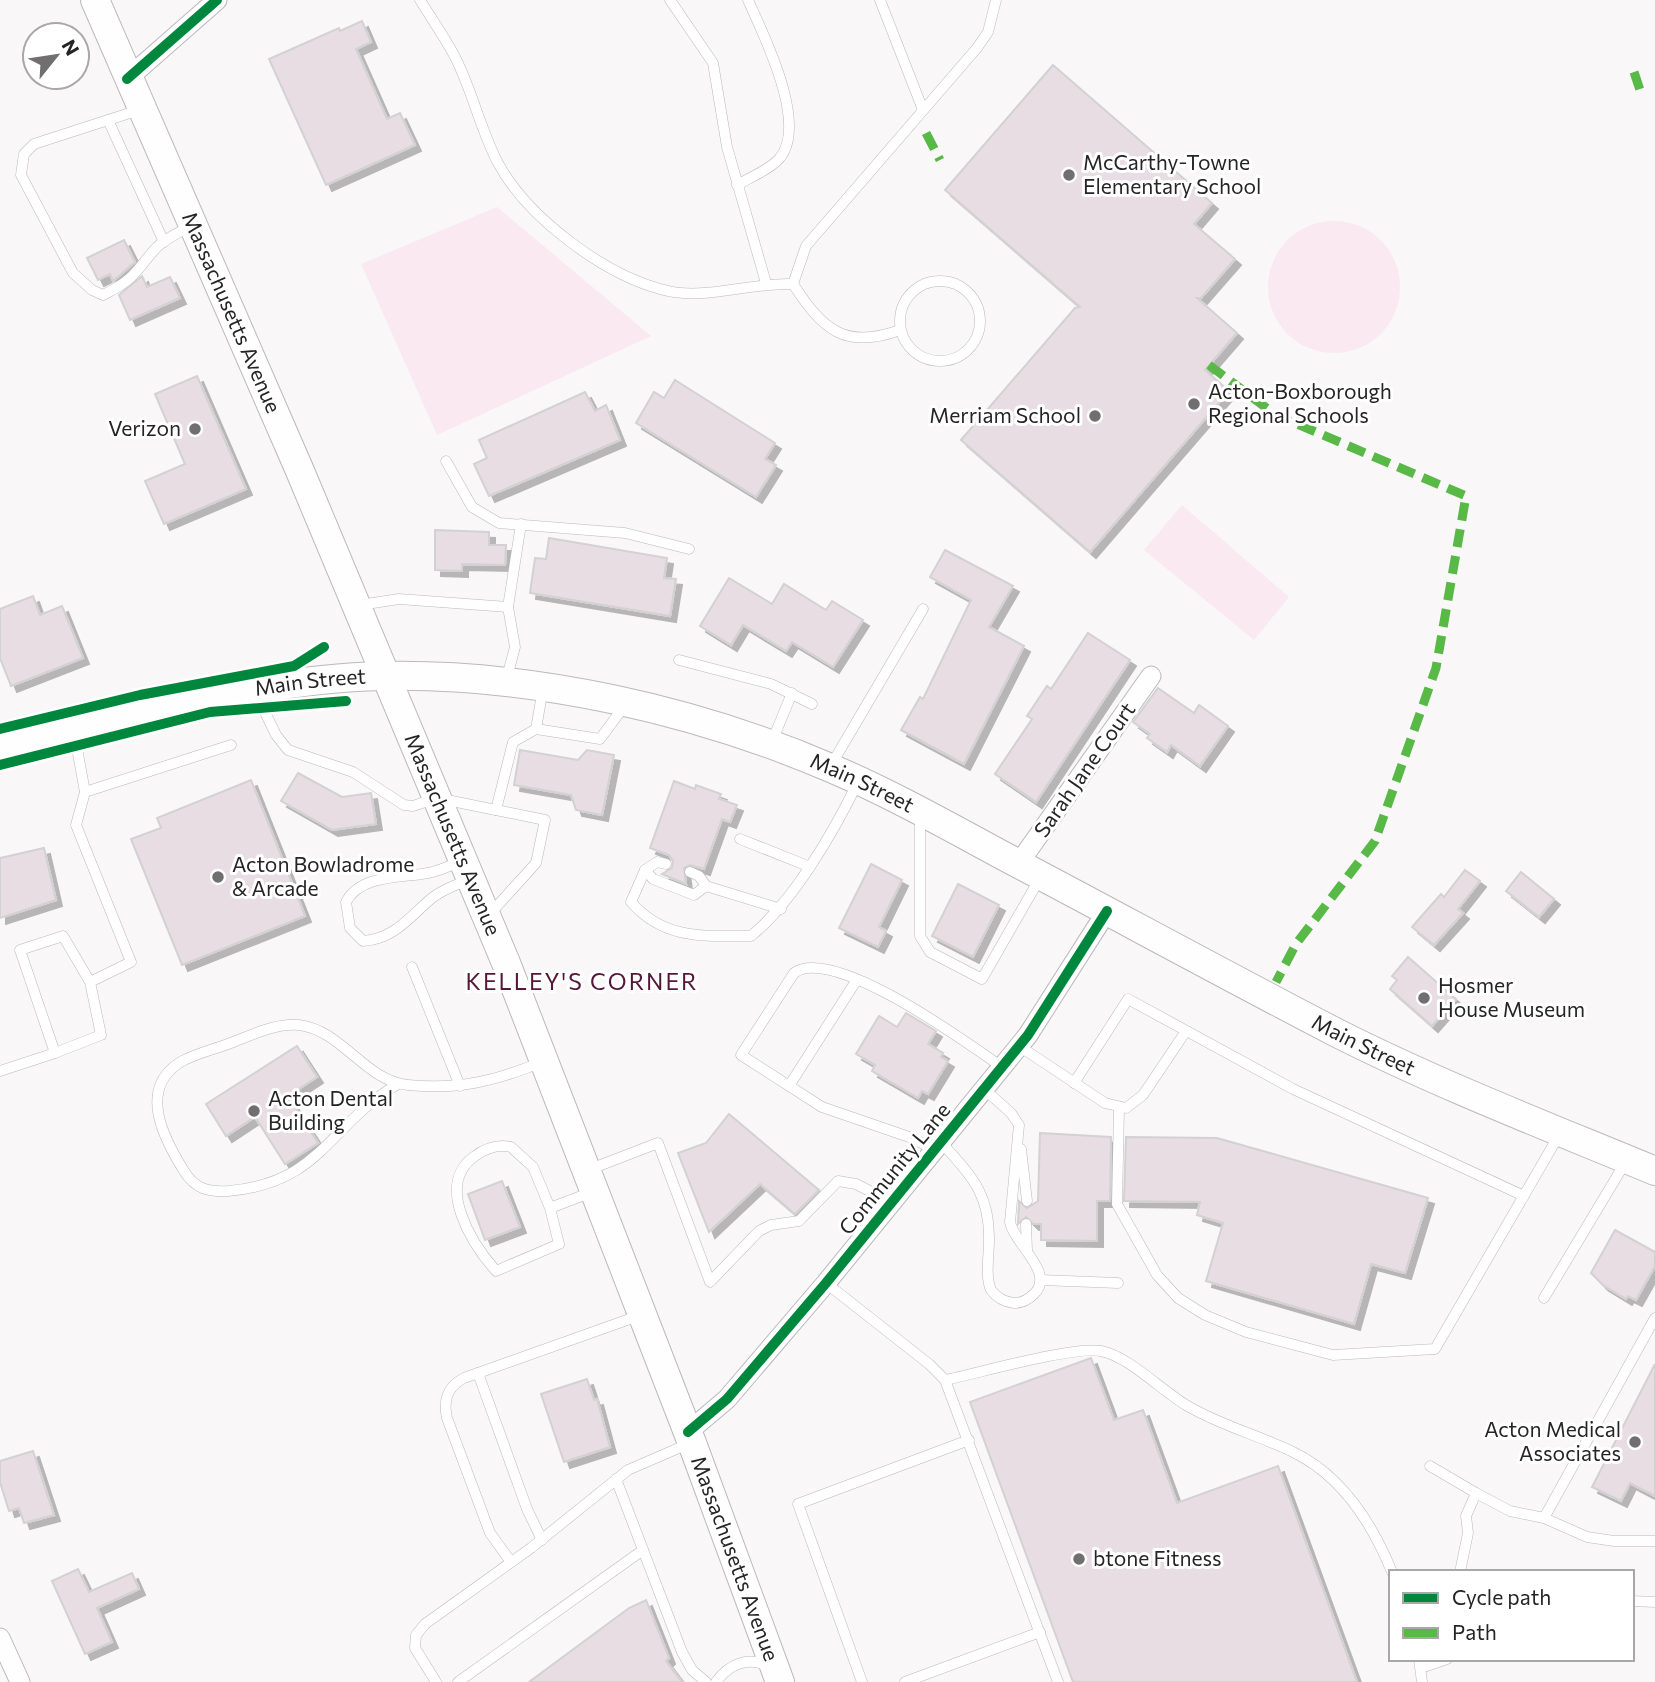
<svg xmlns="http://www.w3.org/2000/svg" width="1655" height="1682" viewBox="0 0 1655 1682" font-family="Commissioner,sans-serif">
  <defs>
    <filter id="shadow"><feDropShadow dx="6" dy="6" stdDeviation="0" flood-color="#0004"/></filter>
  </defs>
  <rect width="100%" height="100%" fill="#f9f7f8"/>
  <g fill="#fae9f1">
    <path d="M497 207 651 336 437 435 361 264Z"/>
    <circle cx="1334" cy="287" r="66"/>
    <path d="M1182 505 1289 597 1254 640 1144 550Z"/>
  </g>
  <g fill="#e8dde2" stroke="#d3d1d2" stroke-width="2" filter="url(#shadow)">
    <path d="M362 21 371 42 356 49 387 119 400 113 415 145 326 185 269 59 339 28 340 31Z"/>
    <path d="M1053 65 1212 203 1194 224 1235 259 1201 298H1197L1237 333 1205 370 1229 391 1090 552 961 440 1075 308 1080 307 945 190Z"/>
    <path d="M124 240 135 262 113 281 110 274 98 280 87 258Z"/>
    <path d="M142 276 147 287 170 277 180 298 130 320 119 295Z"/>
    <path d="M197 376 246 489 164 524 145 481 185 464 155 394Z"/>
    <path d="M675 380 775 443 765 459 776 465 756 497 636 423 654 392 664 398Z"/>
    <path d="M585 392 595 411 606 405 620 440 489 496 474 464 487 458 479 440Z"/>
    <path d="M435 530 489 532V545H506L505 565 462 564V571L435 570Z"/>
    <path d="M549 538 667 558 664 578 676 579 670 616 530 593 535 558 546 559Z"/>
    <path d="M945 550 1013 586 989 627 1024 646 964 764 901 730 920 697 923 699 971 600 930 577Z"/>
    <path d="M729 578 772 604 784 584 826 610 832 601 863 620 833 667 792 642 786 651 743 625 731 645 700 626Z"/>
    <path d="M33 596 40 615 62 606 83 658 11 686 0 658V609Z"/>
    <path d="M1088 633 1130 660 1036 802 995 774 1032 719 1027 716 1047 686 1051 689Z"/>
    <path d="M1158 688 1194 713 1199 705 1228 726 1200 766 1171 745 1167 752 1147 738 1150 734 1133 722Z"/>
    <path d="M520 750 578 760 587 750 614 755 602 815 576 810 571 795 514 785Z"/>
    <path d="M298 773 342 797 371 793 376 824 332 830 281 801Z"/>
    <path d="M251 780 305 916 182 965 131 839 161 828 157 818Z"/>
    <path d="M674 781 695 789 696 785 721 794 719 799 737 805 730 822 722 819 704 869 690 865 684 868 686 884 662 874 672 868 673 861 669 855 650 848Z"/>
    <path d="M44 848 56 900 0 918V858Z"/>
    <path d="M871 864 902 880 879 927 886 931 878 947 839 928Z"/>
    <path d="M1465 870 1480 881 1458 909 1463 913 1434 945 1412 927 1441 894 1444 897Z"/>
    <path d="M1521 872 1554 899 1539 917 1506 891Z"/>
    <path d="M958 884 999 905 973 957 932 936Z"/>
    <path d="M1408 957 1456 999 1432 1026 1390 989 1397 980 1392 976Z"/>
    <path d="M906 1013 936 1031 928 1044 943 1053 941 1057 948 1061 928 1094 922 1091 918 1098 872 1071 875 1065 856 1054 879 1016 897 1027Z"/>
    <path d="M297 1046 317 1077 288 1096 318 1143 285 1164 255 1117 226 1136 206 1104Z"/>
    <path d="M729 1114 819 1190 795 1214 760 1184 709 1232 678 1153 706 1143Z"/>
    <path d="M1040 1133 1111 1137 1110 1201H1097V1241L1041 1240V1224H1033L1026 1217 1018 1224 1019 1201 1027 1208 1038 1201Z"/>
    <path d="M1126 1137 1217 1138 1428 1198 1405 1273 1371 1264 1354 1324 1206 1281 1223 1223 1197 1215 1200 1202 1124 1201Z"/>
    <path d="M502 1181 520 1227 485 1240 468 1194Z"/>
    <path d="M1615 1230 1655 1252V1266L1636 1300 1628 1296 1626 1299 1603 1285 1591 1273Z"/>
    <path d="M1091 1358 1114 1420 1143 1410 1177 1503 1278 1466 1357 1682H1073L970 1402Z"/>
    <path d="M1655 1364V1496L1630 1483 1621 1501 1592 1487Z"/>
    <path d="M587 1379 594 1400 597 1399 610 1447 564 1462 541 1394Z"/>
    <path d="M33 1451 54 1515 24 1523 19 1508 9 1511 0 1482V1461Z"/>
    <path d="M78 1569 89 1592 132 1573 139 1589 97 1608 112 1642 85 1654 52 1581Z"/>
    <path d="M646 1600 669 1658 666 1661 682 1682H529L629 1608Z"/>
  </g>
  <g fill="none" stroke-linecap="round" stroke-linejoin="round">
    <g stroke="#bbb9ba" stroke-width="11">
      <g id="service">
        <path d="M420 0C431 18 444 36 454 55 472 89 480 129 498 163 527 217 602 273 660 289 703 302 749 282 793 284"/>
        <path d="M670 0 713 63 727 147 766 283"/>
        <path d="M880 0 923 110"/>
        <path d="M139 110 34 144 24 154 21 175 73 273 92 290 103 295C137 278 135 271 157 247 166 238 180 232 191 226"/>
        <path d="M108 120 164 242"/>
        <path d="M737 185C749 178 769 170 779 159 809 125 764 36 748 0"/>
        <circle cx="940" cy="321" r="40"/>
        <path d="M793 284 806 246 977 48 988 32 996 0"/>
        <path d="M793 284C823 330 845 350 900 330"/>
        <path d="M446 461 472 507 499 523 625 533 689 549"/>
        <path d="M360 605 399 599 508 607"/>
        <path d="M679 660 771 684 812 704"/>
        <path d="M506 681 515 647 508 607 521 524"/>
        <path d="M255 692 276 735 288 750 353 772 404 805 413 806 437 798 496 810 513 742 536 729 543 688"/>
        <path d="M536 729 600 739 625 705"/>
        <path d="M74 732 85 792 231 745"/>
        <path d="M771 744 792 693"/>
        <path d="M830 767 923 609"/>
        <path d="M85 792 76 825 131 962 90 982 63 936 20 950 55 1053 101 1035 90 982"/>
        <path d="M920 815V936L930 952 982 979 1040 878"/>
        <path d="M740 839 808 866"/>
        <path d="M459 862C449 866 439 871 428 873 402 878 361 874 346 902L350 928 363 941C395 939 410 916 432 898 443 889 456 885 468 880"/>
        <path d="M666 864 657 862 645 870 631 902C664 940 704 936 751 936 793 902 833 833 857 784"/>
        <path d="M645 870 653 879 694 895 706 886"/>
        <path d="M690 872 699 876 706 886 781 909"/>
        <path d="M489 915 536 863 545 820 496 810"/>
        <path d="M412 967 460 1086"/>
        <path d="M1019 1046 1105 1103 1126 1108 1143 1095 1186 1031"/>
        <path d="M0 1071 55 1053"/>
        <path d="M1074 1083 1128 999 1293 1089 1524 1196"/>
        <path d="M398 1084C328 1125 322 1183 228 1191 208 1192 195 1189 184 1171 164 1139 138 1090 179 1063 193 1054 212 1050 228 1044 250 1036 274 1023 299 1025 342 1030 365 1081 408 1085 459 1090 495 1081 542 1062"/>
        <path d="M789 1086 856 981"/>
        <path d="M1119 1108 1117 1204 1157 1275 1178 1298 1205 1315 1246 1332 1333 1355 1435 1349 1559 1135"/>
        <path d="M941 1142C971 1176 990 1193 989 1241 989 1256 985 1276 991 1290 997 1298 1004 1302 1014 1303 1021 1303 1028 1300 1034 1294 1056 1273 1014 1244 1010 1222L1019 1125 1011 1113 984 1089"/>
        <path d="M1021 1149 1027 1201"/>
        <path d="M935 1150 912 1138 822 1107 741 1055 794 973C833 945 966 1042 1002 1067"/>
        <path d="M588 1170 658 1143 710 1282 759 1231 771 1225 799 1221 838 1181 856 1184 893 1203"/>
        <path d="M550 1208 533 1167 511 1147C498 1144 486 1148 475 1156 434 1184 472 1244 496 1271L559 1244 550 1208 592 1192"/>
        <path d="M1026 1224 1027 1251"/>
        <path d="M1041 1280 1118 1283"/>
        <path d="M826 1283 929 1364 945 1380 1058 1682"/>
        <path d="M1544 1298 1625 1163"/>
        <path d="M478 1373 527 1509 542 1540"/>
        <path d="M945 1380C979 1373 1073 1346 1101 1351 1128 1356 1161 1390 1186 1405 1219 1425 1258 1435 1293 1452 1341 1475 1372 1523 1392 1572"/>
        <path d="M1430 1466 1476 1493"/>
        <path d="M616 1479 682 1652 692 1670 706 1682"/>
        <path d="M1544 1518 1655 1318"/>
        <path d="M511 1562 490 1533 447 1418C443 1400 447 1387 464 1378L641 1315"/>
        <path d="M1460 1572 1468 1533 1466 1516 1476 1493 1510 1511 1544 1518 1587 1537 1614 1541H1655"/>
        <path d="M1632 1601 1655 1602"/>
        <path d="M1419 1659 1422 1682"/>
        <path d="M1421 1668 1447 1659"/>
        <path d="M436 1682 415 1648 416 1635 425 1624 531 1548 628 1470 688 1444"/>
        <path d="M458 1682 643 1550"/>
        <path d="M716 1682C729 1664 748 1656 768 1666"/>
        <path d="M862 1682 798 1504 969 1440"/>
        <path d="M905 1682 1040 1632"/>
      </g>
    </g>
    <g stroke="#bbb9ba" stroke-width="21">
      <g id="minor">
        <path d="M127 79 217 0"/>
        <path d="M1019 863 1151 676"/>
        <path d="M688 1432 727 1399 826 1283 1028 1035 1107 911"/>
        <path d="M0 1638 20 1682"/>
      </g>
    </g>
    <g stroke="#bbb9ba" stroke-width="30">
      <g id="secondary">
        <path id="s1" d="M95 0 300 471 506 963 692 1443 780 1682"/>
        <path id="s2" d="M0 750C125 718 253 679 383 676 533 673 696 710 833 769 896 796 955 830 1015 862 1123 919 1229 977 1337 1033 1440 1085 1549 1127 1655 1171"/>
      </g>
    </g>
    <use href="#service" stroke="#fefefe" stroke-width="10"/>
    <use href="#minor" stroke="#fefefe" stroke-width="19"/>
    <use href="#secondary" stroke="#fefefe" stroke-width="28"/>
    <g stroke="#58b947" stroke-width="9" stroke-dasharray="18 9" stroke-linecap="butt">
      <path d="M1634 72 1640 90"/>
      <path d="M926 133 940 160"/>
      <path d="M1209 365 1276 415 1466 496 1436 668 1375 841 1296 944 1276 982"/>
    </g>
    <g stroke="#fff" stroke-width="15">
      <g id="cycleway">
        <path d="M127 79 217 0"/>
        <path d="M0 729 140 695 294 666 324 647"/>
        <path d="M0 765 210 712 346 701"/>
        <path d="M688 1432 727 1399 826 1283 1028 1035 1107 911"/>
      </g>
    </g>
    <use href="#cycleway" stroke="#00873e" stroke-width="10"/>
  </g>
  <g fill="#706e6f" stroke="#fff" stroke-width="2.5">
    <circle cx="1069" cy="175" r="7"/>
    <circle cx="1194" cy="404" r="7"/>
    <circle cx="1095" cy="416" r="7"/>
    <circle cx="195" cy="429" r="7"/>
    <circle cx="218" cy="877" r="7"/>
    <circle cx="1424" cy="998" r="7"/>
    <circle cx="254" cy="1111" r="7"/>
    <circle cx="1635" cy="1442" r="7"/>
    <circle cx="1079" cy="1559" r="7"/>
  </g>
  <g text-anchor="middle" stroke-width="6" stroke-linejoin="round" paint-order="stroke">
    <g font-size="21" fill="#262525" stroke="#fff" text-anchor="start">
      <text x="1083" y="170">McCarthy-Towne<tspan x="1083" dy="24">Elementary School</tspan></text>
      <text x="1208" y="399">Acton-Boxborough<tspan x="1208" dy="24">Regional Schools</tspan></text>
      <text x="1081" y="423" text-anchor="end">Merriam School</text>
      <text x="181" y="436" text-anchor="end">Verizon</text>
      <text x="232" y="872">Acton Bowladrome<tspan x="232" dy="24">&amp; Arcade</tspan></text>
      <text x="1438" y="993">Hosmer<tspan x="1438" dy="24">House Museum</tspan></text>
      <text x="268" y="1106">Acton Dental<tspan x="268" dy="24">Building</tspan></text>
      <text x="1621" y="1437" text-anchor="end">Acton Medical<tspan x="1621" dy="24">Associates</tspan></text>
      <text x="1093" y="1566">btone Fitness</text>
    </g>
    <g font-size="21" fill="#262525" stroke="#fff">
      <text dy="7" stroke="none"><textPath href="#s1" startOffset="341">Massachusetts Avenue</textPath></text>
      <text dy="7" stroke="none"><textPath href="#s2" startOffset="318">Main Street</textPath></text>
      <text transform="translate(1085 770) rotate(-55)" y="7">Sarah Jane Court</text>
      <text dy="7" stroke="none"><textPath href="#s2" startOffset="886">Main Street</textPath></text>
      <text dy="7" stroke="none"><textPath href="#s1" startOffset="908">Massachusetts Avenue</textPath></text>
      <text dy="7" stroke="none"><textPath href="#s2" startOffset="1452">Main Street</textPath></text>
      <text transform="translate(895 1169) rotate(-51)" y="7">Community Lane</text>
      <text dy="7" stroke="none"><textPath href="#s1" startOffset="1685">Massachusetts Avenue</textPath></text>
    </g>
    <g font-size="23" letter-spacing="2" fill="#54173a" stroke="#fff">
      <text x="582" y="990">KELLEY'S CORNER</text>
    </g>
  </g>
  <rect x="1389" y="1570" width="245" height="91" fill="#ffffff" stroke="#a8a8a8" stroke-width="2"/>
  <rect x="1403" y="1593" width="35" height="10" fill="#00873e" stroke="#a8a8a8" stroke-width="2"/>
  <text x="1452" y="1605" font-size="21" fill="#262525">Cycle path</text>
  <rect x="1403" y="1628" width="35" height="10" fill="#58b947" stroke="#a8a8a8" stroke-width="2"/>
  <text x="1452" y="1640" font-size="21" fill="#262525">Path</text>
  <g transform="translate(56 56) rotate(60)"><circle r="33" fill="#ffffff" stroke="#a8a8a8" stroke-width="2"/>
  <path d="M0-5L12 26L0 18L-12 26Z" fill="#706e6f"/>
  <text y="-10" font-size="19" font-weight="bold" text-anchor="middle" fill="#262525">N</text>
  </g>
</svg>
